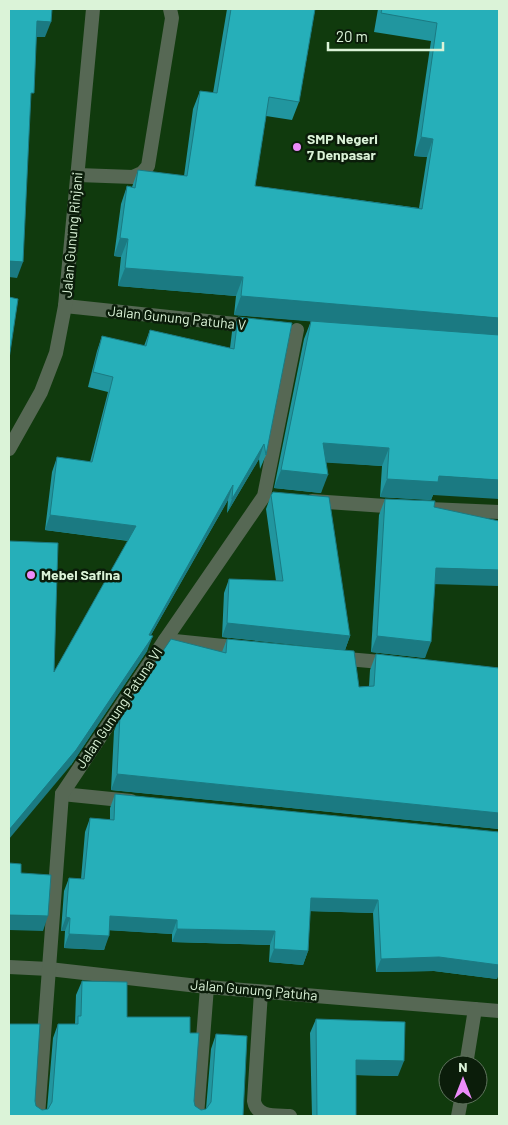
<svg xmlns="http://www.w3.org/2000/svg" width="508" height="1125" viewBox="0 0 508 1125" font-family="Barlow,sans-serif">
  <rect width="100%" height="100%" fill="#103a0d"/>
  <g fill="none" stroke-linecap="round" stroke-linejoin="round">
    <g stroke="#566854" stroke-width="14">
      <path d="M78 175 133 177 142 173 148 166 172 18 170 9"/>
      <path d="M261 992 254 1101C257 1118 276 1115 290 1116"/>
    </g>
    <g stroke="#566854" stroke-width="14">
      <path d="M65 306 254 326"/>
      <path d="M312 501 400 507"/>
      <path d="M429 509 499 512"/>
      <path d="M165 640 243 648"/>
      <path d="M336 658 392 663"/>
      <path d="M62 794 131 801"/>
      <path d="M9 967 49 969 207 987 499 1011"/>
      <path d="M466 1065 475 1009"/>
      <path d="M38 1116 62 794 165 640 264 496 297 330"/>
      <path d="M197 1116 207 987"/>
      <path d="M458 1116 462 1095"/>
    </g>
    <path stroke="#566854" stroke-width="14" d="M9 449 41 392 56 353 65 306 93 9"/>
  </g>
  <g fill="#21969f">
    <path d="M227 9H315L299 102 292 120 266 116 255 186 419 208 427 157 414 156 431 41 374 32 378 9H499L433 495 431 500 380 497 382 466 326 462 321 493 274 488 304 339 311 321 234 315 236 296 118 286 121 257 114 256 121 204 127 186 132 187 138 170 184 176 193 109 200 91 213 93Z"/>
    <path d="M238 317 292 323 266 455 260 469 259 459 227 513 228 500 151 635 147 651 71 765 54 672 128 541 45 530 52 472 57 457 90 462 108 392 88 387 97 351 102 336 144 346 150 330 230 348 232 332Z"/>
    <path d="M271 495 350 636 345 650 222 637 224 593 229 579 276 581 266 509Z"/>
    <path d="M385 499 434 507 435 584 425 658 371 652 379 515Z"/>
    <path d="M227 639 359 687 369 686 370 670 376 654 499 668V829L111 790 114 731 120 715 222 652Z"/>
    <path d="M115 794 499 832V972L497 979 434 971 376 972 373 913 310 911 308 951 303 965 269 962 270 945 172 942V934L109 930 104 950 64 948 65 931H61L64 891 69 878 81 879 85 832 90 818 110 820V808Z"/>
    <path d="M82 981 127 1017 190 1033 194 1101 195 1106 201 1110 206 1109 211 1049 216 1034 243 1116H9L35 1101 36 1106 42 1110 47 1109 53 1038 58 1024H75L76 995Z"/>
    <path d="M316 1019 398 1076 356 1075V1116H312L310 1033Z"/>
  </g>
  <g fill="#1b7a82">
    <path d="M37 21 51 22 45 37H32Z"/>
    <path d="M421 137 433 139 427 157 414 156Z"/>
    <path d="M120 238 128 239 121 257 114 256Z"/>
    <path d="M9 261 23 262 17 278 9 277Z"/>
    <path d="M125 268 243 277 236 296 118 286Z"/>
    <path d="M241 296 499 318V337L234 315Z"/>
    <path d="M323 443 389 448 382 466 316 462Z"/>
    <path d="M264 444 259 459 227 513 232 499Z"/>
    <path d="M281 470 328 475 321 493 274 488Z"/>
    <path d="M439 476 499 480V499L433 495 431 500 380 497 387 479Z"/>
    <path d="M233 485 228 500 143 649 149 635Z"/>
    <path d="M50 515 136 526 131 541 45 530Z"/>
    <path d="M436 568 499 570V586L431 584Z"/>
    <path d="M227 623 350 636 345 650 222 637Z"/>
    <path d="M153 636 147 651 71 765 9 839V830Z"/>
    <path d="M377 636 431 642 425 658 371 652Z"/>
    <path d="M117 774 499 813V829L111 790Z"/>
    <path d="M311 898 378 900 373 913 306 911Z"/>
    <path d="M9 915 48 916 43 931 9 930Z"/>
    <path d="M110 916 177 920 172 934 105 930Z"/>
    <path d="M66 917 70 918 65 931H61Z"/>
    <path d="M177 929 275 931 270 945 172 942Z"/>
    <path d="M69 934 109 936 104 950 64 948Z"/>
    <path d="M274 949 308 951 303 965 269 962Z"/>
    <path d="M439 957 499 965V972L497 979 434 971 376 972 381 959Z"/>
    <path d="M356 1060 404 1061 398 1076 351 1075Z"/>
  </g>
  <g fill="#26afb9" stroke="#1b7a82">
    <path d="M9 9H52L51 22 37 21 34 93H31L23 262 9 261Z"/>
    <path d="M231 9H315L299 102 269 97 255 186 422 209 433 139 421 137 437 23 381 13 382 9H499V318L241 296 243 277 125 268 128 239 120 238 127 186 135 188 138 170 187 176 200 91 217 93Z"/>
    <path d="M9 297 18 299 9 359Z"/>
    <path d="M238 317 292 323 266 455 264 444 232 499 233 485 149 635 153 636 76 750 9 830V541L58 543 54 672 136 526 50 515 57 457 92 462 113 377 93 372 102 336 146 346 150 330 234 349Z"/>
    <path d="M311 321 499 335V480L439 476 438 482 387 479 389 448 323 443 328 475 281 470Z"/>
    <path d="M273 492 329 497 350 636 227 623 229 579 283 581 271 495Z"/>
    <path d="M385 499 435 501 434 507 499 521V570L436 568 431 642 377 636Z"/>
    <path d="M171 639 226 653 227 639 354 651 359 687 374 686 376 654 499 668V813L117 774 120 715Z"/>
    <path d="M115 794 499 832V965L439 957 381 959 378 900 311 898 308 951 274 949 275 931 177 929V920L110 916 109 936 69 934 70 918 66 917 69 878 84 879 90 818 114 820Z"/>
    <path d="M9 863 21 864V873L51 875 48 916 9 915Z"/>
    <path d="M82 981 127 982V1017H190V1033H199L194 1101 195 1106 201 1110 206 1109 211 1102 216 1034 247 1036 243 1116H9V1024H40L35 1101 36 1106 42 1110 48 1109 52 1102 58 1024H78V1016H81Z"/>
    <path d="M316 1019 405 1022 404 1061 356 1060V1116H317Z"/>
  </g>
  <g fill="#ec8cfa" stroke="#0b1d0a" stroke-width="2">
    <circle cx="297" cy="147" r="5"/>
    <circle cx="31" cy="575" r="5"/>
  </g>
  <g text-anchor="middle" stroke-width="5" stroke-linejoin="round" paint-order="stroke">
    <g font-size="14" font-weight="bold" fill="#dbf3d8" stroke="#0b1d0a" text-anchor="start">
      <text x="307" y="144">SMP Negeri<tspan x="307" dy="16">7 Denpasar</tspan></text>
      <text x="41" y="580">Mebel Safina</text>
    </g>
    <g font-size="14" fill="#dbf3d8" stroke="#0b1d0a">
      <text transform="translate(72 235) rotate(-85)" y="5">Jalan Gunung Rinjani</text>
      <text transform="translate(177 318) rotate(6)" y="5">Jalan Gunung Patuha V</text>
      <text transform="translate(119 708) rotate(-56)" y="5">Jalan Gunung Patuna VI</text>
      <text transform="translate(254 990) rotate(5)" y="5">Jalan Gunung Patuha</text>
    </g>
  </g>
  <rect width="508" height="1125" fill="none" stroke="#dbf3d8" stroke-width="20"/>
  <g transform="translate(463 1080)"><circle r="24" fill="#0b1d0a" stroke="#5e735c"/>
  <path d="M0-4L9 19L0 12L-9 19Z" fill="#ec8cfa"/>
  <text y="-8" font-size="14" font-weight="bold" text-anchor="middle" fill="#dbf3d8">N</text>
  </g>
  <path d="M328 42v8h115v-8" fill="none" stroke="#dbf3d8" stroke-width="2.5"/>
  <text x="336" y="42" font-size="15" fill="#dbf3d8" stroke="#0b1d0a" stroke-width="4" paint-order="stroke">20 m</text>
</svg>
